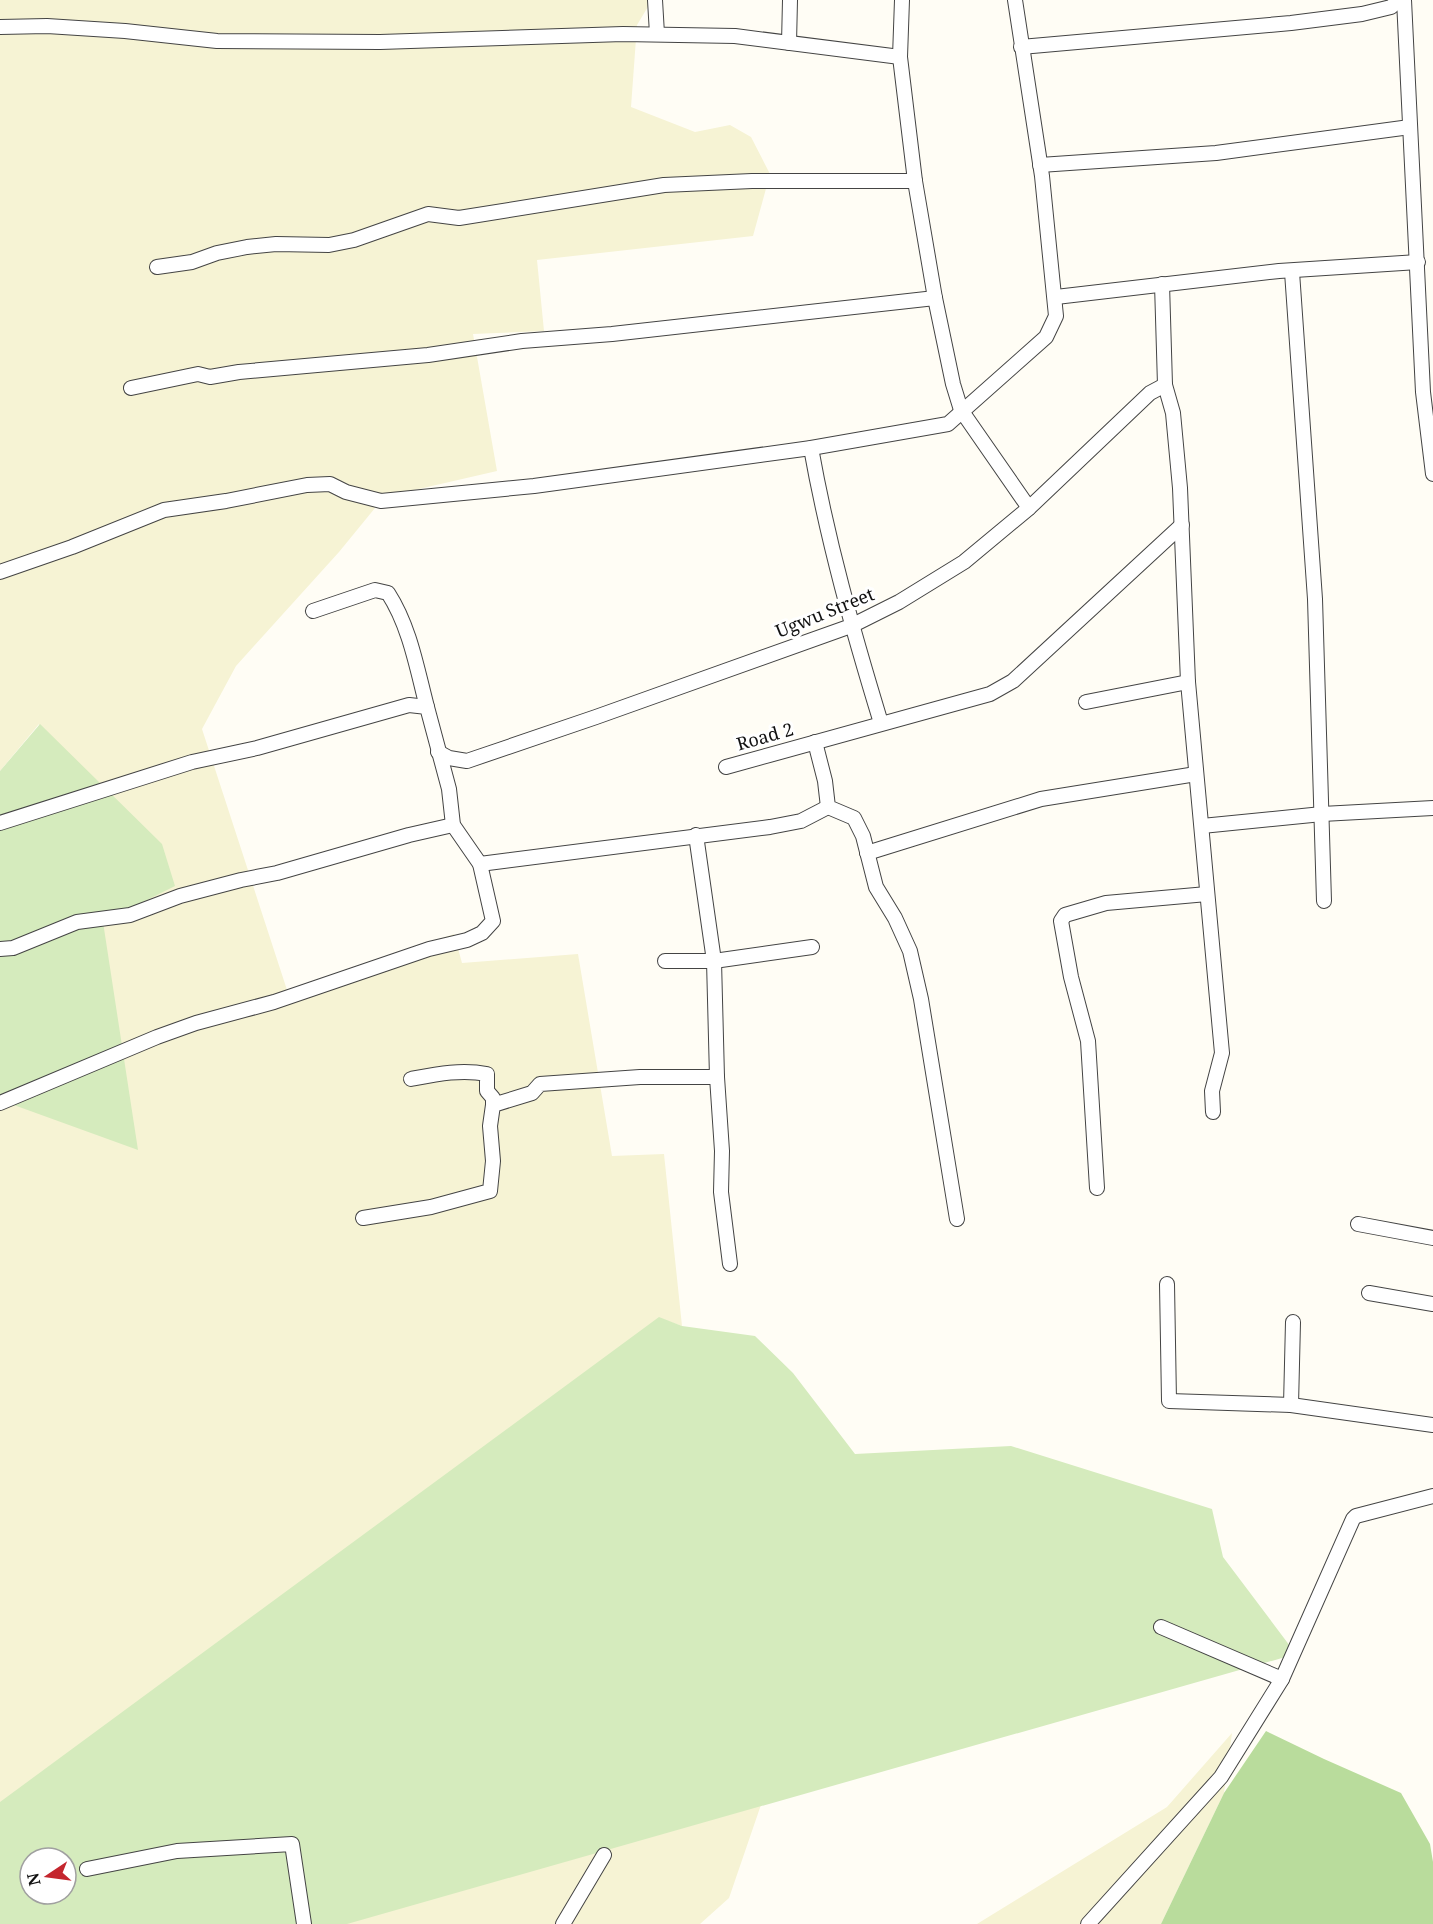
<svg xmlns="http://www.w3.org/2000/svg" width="1433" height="1924" viewBox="0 0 1433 1924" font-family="'Noto Serif',serif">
  <rect width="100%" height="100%" fill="#fffdf5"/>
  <g fill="#f6f3d4" fill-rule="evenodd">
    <path d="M0 0H652L637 25 631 107 695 132 730 125 751 137 770 174 753 236 537 260 544 331 473 334 497 471 384 497 339 552 236 666 202 729 287 990 454 934 462 963 578 954 612 1156 664 1154 682 1326 659 1318 765 1793 729 1898 700 1924H45L0 1888V1100L39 724 0 771ZM30 1858H66V1894H30Z"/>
    <path d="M1232 1733 1224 1793 1161 1924H977L1167 1807Z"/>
  </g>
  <g fill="#d5ebbd" fill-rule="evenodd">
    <path d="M40 724 162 844 175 886 103 922 138 1150 0 1100V771Z"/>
    <path d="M659 1317 682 1326 755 1336 793 1373 855 1454 1011 1446 1212 1509 1223 1557 1296 1654 347 1924H0V1802ZM30 1858H66V1894H30Z"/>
  </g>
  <path fill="#b9dc9c" d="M1266 1731 1324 1759 1401 1793 1430 1844 1433 1862V1924H1161L1224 1793Z"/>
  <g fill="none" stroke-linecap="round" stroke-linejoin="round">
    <g stroke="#444" stroke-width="16">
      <g id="minor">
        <path d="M655 0 657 34"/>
        <path d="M902 0 900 57 915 181 935 298 953 384 961 410 1029 508"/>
        <path d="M1404 0 1423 392 1433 474"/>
        <path d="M0 27 47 26 125 31 217 41 380 42 623 34 735 36 900 57"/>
        <path d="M789 43 790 0"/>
        <path d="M1021 47 1291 23 1362 14 1391 7 1399 0"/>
        <path d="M1040 165 1216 153 1410 127"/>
        <path d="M157 267 192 262 217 253 247 247 276 244 329 245 354 240 428 214 459 218 664 185 752 181H915"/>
        <path d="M1292 272 1315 599 1324 901"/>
        <path d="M1162 284 1165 385 1173 413 1180 488 1188 682 1222 1053 1212 1091 1213 1112"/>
        <path d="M1056 297 1279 271 1418 262"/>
        <path d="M131 388 198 374 210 377 239 372 428 355 522 341 612 334 935 298"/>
        <path d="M811 448C828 543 853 631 881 723"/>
        <path d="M0 572 72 547 164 510 226 501 307 485 330 484 346 492 381 501 534 486 811 448 948 424 1046 337 1056 316 1042 176 1015 0"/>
        <path d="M313 611 375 590 388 593C410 627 417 669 427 707"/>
        <path d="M1086 702 1188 682"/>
        <path d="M815 742 825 781 828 807 854 818 863 836 876 887 895 918 910 951 921 999 957 1219"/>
        <path d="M438 752 449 758 467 761 596 717 851 626 899 602 964 562 1029 508 1150 393 1165 385"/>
        <path d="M726 767 990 694 1013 681 1182 525"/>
        <path d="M0 823 192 762 257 748 409 705 427 707 449 789 453 825 480 864 493 921 482 933 467 940 429 949 274 1002 196 1023 157 1037 0 1103"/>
        <path d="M1202 826 1322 814 1433 808"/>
        <path d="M696 835 714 961 717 1077 722 1151 721 1192 730 1264"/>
        <path d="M867 853 1041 799 1196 774"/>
        <path d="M480 864 770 827 801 821 828 807"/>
        <path d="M0 949 13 948 77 922 130 915 180 896 241 880 277 873 409 835 453 825"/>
        <path d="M665 961H714L812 947"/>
        <path d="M411 1079C437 1074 461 1069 487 1074V1091L493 1098V1105"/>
        <path d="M1097 1188 1088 1041 1071 977 1061 921 1065 915 1106 903 1207 894"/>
        <path d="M363 1218 431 1207 490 1191 493 1161 490 1126 493 1105 532 1093 540 1084 640 1077H717"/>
        <path d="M1358 1224 1433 1238"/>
        <path d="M1167 1284 1169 1401 1291 1405 1433 1425"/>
        <path d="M1369 1293 1433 1304"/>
        <path d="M1291 1405 1293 1322"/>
        <path d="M1161 1627 1282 1679"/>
        <path d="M87 1869 177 1851 292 1844 304 1924"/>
        <path d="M563 1924 604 1855"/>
        <path d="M1088 1924 1221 1777 1282 1679 1353 1519 1356 1516 1433 1496"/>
      </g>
    </g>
    <use href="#minor" stroke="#fff" stroke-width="14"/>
  </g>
  <g text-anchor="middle" stroke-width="6" stroke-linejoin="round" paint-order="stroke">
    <g font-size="18" fill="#111" stroke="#fff">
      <text transform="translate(825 613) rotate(-22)" y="6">Ugwu Street</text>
      <text transform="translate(765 737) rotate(-16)" y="6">Road 2</text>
    </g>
  </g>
  <g transform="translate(48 1876) rotate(257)"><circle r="28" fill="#ffffff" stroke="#a0a0a0" stroke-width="1.5"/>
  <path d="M0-4.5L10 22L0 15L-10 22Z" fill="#c4262e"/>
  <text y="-9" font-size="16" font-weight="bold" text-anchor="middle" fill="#111111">N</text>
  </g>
</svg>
